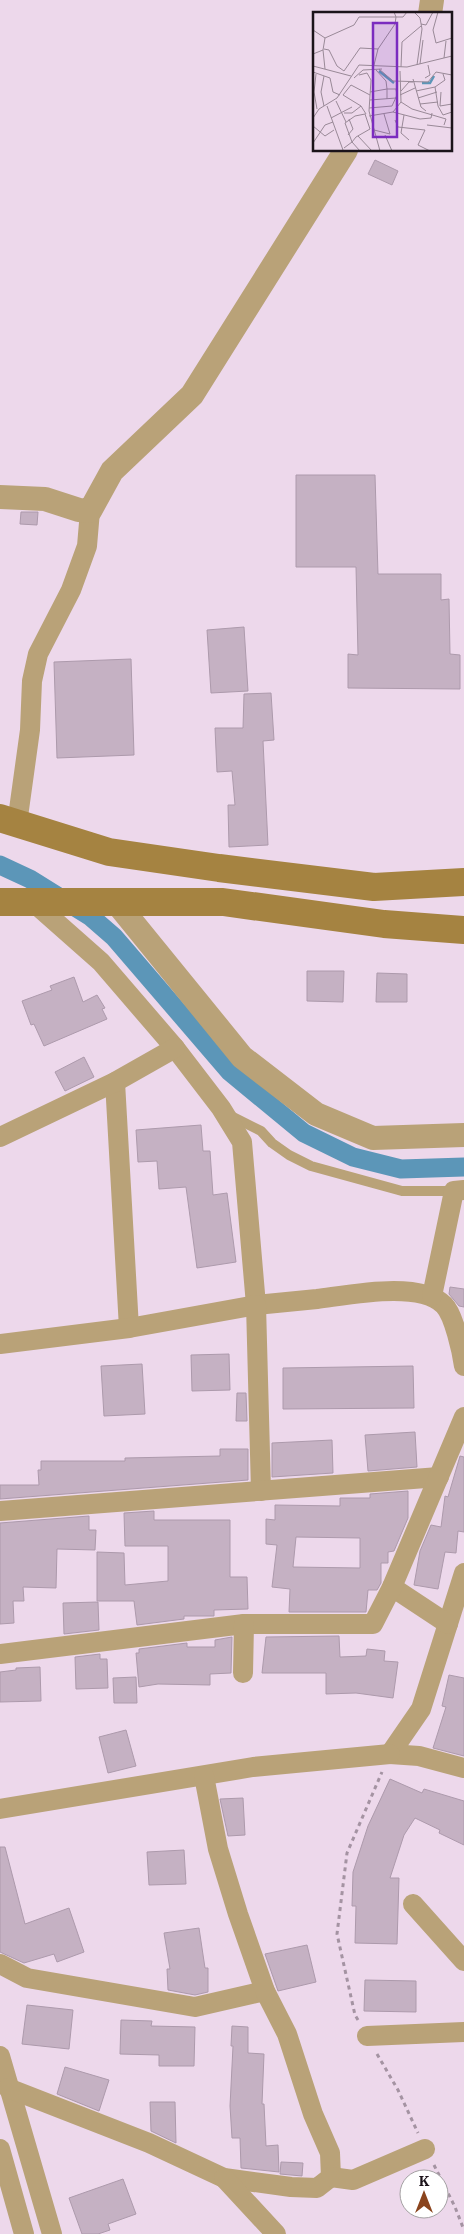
<svg xmlns="http://www.w3.org/2000/svg" width="464" height="2234" viewBox="0 0 464 2234" font-family="'IBM Plex Serif',serif">
  <rect width="100%" height="100%" fill="#edd8eb"/>
  <g fill="none" stroke-linecap="round" stroke-linejoin="round">
    <path stroke="#5c96b8" stroke-width="19" d="M0 865 30 879 91 917 114 937 230 1072 304 1133 353 1157 401 1169 464 1167"/>
  </g>
  <g fill="#c5b1c3" stroke="#ad9aac" fill-rule="evenodd">
    <path d="M375 160 398 171 392 185 368 174Z"/>
    <path d="M296 475H375L378 574H441V600L449 599 450 654 460 655V689L348 688V654L358 655 356 567H296Z"/>
    <path d="M21 512H38L37 525 20 524Z"/>
    <path d="M244 627 248 691 211 693 207 630Z"/>
    <path d="M131 659 134 755 57 758 54 662Z"/>
    <path d="M271 693 274 740 263 741 268 845 229 847 228 805H235L232 771 217 772 215 728H243L244 694Z"/>
    <path d="M307 971H344L343 1002 307 1001Z"/>
    <path d="M377 973 407 974V1002H376Z"/>
    <path d="M74 977 83 1002 97 995 105 1008 102 1009 107 1019 44 1046 34 1024 31 1025 22 1001 52 990 50 986Z"/>
    <path d="M84 1057 94 1077 65 1091 55 1072Z"/>
    <path d="M201 1125 203 1151H210L213 1195 227 1193 236 1262 197 1268 186 1187 159 1189 157 1161 138 1162 136 1130Z"/>
    <path d="M450 1287 464 1289V1307L459 1306 449 1294Z"/>
    <path d="M229 1354 230 1390 192 1391 191 1355Z"/>
    <path d="M142 1364 145 1414 104 1416 101 1366Z"/>
    <path d="M413 1366 414 1408 283 1409V1368Z"/>
    <path d="M237 1393H246L247 1421H236Z"/>
    <path d="M415 1432 417 1467 368 1471 365 1435Z"/>
    <path d="M332 1440 333 1473 272 1477V1443Z"/>
    <path d="M220 1449H248V1480L0 1499V1485H39L38 1470H41V1461H125V1458L220 1456Z"/>
    <path d="M460 1456 464 1457V1532L458 1531 456 1553 445 1552 438 1589 414 1585 420 1551 431 1525 441 1527 445 1496 448 1497Z"/>
    <path d="M408 1491V1518L394 1551 388 1552V1563H381V1583L377 1590H368L366 1612H289L290 1589 272 1587 277 1545 266 1544V1519L275 1520V1505L340 1506V1498H370V1494ZM296 1537 360 1538V1568L293 1567Z"/>
    <path d="M154 1511V1520H230V1577H247L248 1609 214 1610V1616H184V1619L137 1625 134 1601H97V1552L124 1553 125 1585 168 1581V1546H125L124 1513Z"/>
    <path d="M89 1516V1530H96L95 1550 57 1549 56 1588 23 1587 24 1601H13L14 1623 0 1624V1523Z"/>
    <path d="M98 1602 99 1630 64 1634 63 1603Z"/>
    <path d="M339 1636 340 1657 366 1656 367 1649 385 1651 384 1661 398 1662 393 1698 356 1693 326 1694V1673H262L266 1637Z"/>
    <path d="M232 1637 231 1673 210 1674V1685L158 1684 139 1687 136 1653H139V1649L187 1643V1647H215V1640Z"/>
    <path d="M100 1654V1659H107L108 1688 76 1689 75 1657Z"/>
    <path d="M40 1667 41 1701 0 1702V1672L16 1670V1668Z"/>
    <path d="M449 1675 464 1678V1756L433 1748 446 1707 442 1706Z"/>
    <path d="M136 1677 137 1703H114L113 1678Z"/>
    <path d="M126 1730 136 1766 108 1773 99 1737Z"/>
    <path d="M390 1779 422 1793 424 1789 464 1801V1845L439 1833 440 1830 415 1818 404 1835 390 1878H399L397 1944 355 1943 356 1906H352L353 1872 368 1826Z"/>
    <path d="M243 1798 245 1835 228 1836 220 1799Z"/>
    <path d="M0 1847H5L25 1924 69 1908 84 1952 57 1962 54 1954 24 1963 0 1952Z"/>
    <path d="M184 1850 186 1884 149 1885 147 1852Z"/>
    <path d="M199 1928 205 1968H208V1992L195 1995 168 1990 167 1969H170L164 1933Z"/>
    <path d="M307 1945 316 1982 278 1991 265 1954Z"/>
    <path d="M365 1980 416 1981V2012L364 2011Z"/>
    <path d="M27 2005 73 2010 69 2049 22 2044Z"/>
    <path d="M121 2020 152 2021 151 2026 195 2027 194 2066H159V2055L120 2054Z"/>
    <path d="M232 2026 248 2027V2053L264 2054 262 2104H264L266 2146 278 2145 279 2172 241 2168 240 2138H232L230 2106 233 2046H231Z"/>
    <path d="M65 2067 109 2080 99 2111 57 2094Z"/>
    <path d="M150 2102H175L176 2143 151 2131Z"/>
    <path d="M281 2162 303 2163 302 2176 280 2174Z"/>
    <path d="M123 2179 136 2214 108 2224 110 2230 98 2234H82L69 2198Z"/>
  </g>
  <g fill="none" stroke-linecap="round" stroke-linejoin="round">
    <g stroke="#a493a2" stroke-width="3" stroke-dasharray="4 4" stroke-linecap="butt">
      <path d="M358 2020 355 2015 337 1934 347 1853 382 1772"/>
      <path d="M377 2054 398 2090 418 2133"/>
      <path d="M434 2165 455 2207 464 2230"/>
    </g>
    <path stroke="#b9a278" stroke-width="10" d="M229 1115 261 1131 272 1143 289 1155 311 1166 402 1191H454"/>
    <g stroke="#b9a278" stroke-width="20">
      <path d="M17 824 30 730 32 681 38 654 71 590 87 546 90 511"/>
      <path d="M32 901 101 962 175 1048 221 1108 242 1142 256 1305C276 1303 297 1301 317 1299 349 1295 420 1280 444 1305 454 1315 462 1352 464 1366"/>
      <path d="M115 1082 129 1328"/>
      <path d="M0 1137 115 1082 175 1048"/>
      <path d="M432 1296 454 1191 464 1190"/>
      <path d="M0 1344 129 1328 256 1305 261 1491"/>
      <path d="M0 1511 439 1477"/>
      <path d="M464 1573 421 1709 390 1754 419 1756 464 1768"/>
      <path d="M392 1587 448 1624"/>
      <path d="M0 1654 244 1624H373L392 1587 464 1417"/>
      <path d="M243 1673 244 1624"/>
      <path d="M0 1809 253 1767 390 1754"/>
      <path d="M413 1904 464 1961"/>
      <path d="M0 1964 27 1978 195 2007 265 1991"/>
      <path d="M367 2036 464 2032"/>
      <path d="M0 2056 52 2234"/>
      <path d="M8 2088 149 2143 224 2178 291 2187 317 2188 331 2177 330 2153 313 2114 287 2034 265 1991 238 1914 218 1849 204 1776"/>
      <path d="M0 2149 24 2234"/>
      <path d="M331 2177 353 2180 425 2149"/>
      <path d="M224 2178 276 2234"/>
    </g>
    <g stroke="#b9a278" stroke-width="24">
      <path d="M430 14 432 0"/>
      <path d="M0 497 45 499 79 510 90 511 112 471 192 395 346 150"/>
      <path d="M116 902 242 1057 316 1114 373 1138 464 1135"/>
    </g>
    <g stroke="#a58341" stroke-width="28">
      <path d="M0 818 109 852 219 868 374 887 464 882"/>
      <path d="M0 902H223L384 924 464 930"/>
    </g>
  </g>
  <g transform="translate(313 12)">
    <rect width="139" height="139" fill="#edd8eb"/>
    <path fill="none" stroke="#5c96b8" stroke-width="2.5" d="M66 59 81 71M109 71H117L121 64"/>
    <path fill="none" stroke="#998997" stroke-width="1" d="M101 0 107 6 109 17 104 53M125 0 120 18 123 31 139 26M108 12 113 13 120 0M0 18 12 26 41 13 46 5H83L81 0M11 37 16 38 24 54 31 59 47 36 65 37M10 38 12 57M0 42 10 38 12 26M131 46 133 29M107 52 110 28M61 53 65 37 82 12 83 5H90L94 0M0 54 38 64M88 55 89 30 108 14M66 57 80 69 115 70 123 60 139 63M87 59 88 90 99 97 133 107 131 113M0 60 17 66 20 80 27 83M3 62 1 80 4 97M46 63 54 61 58 68 56 99 67 139M41 66 50 58 69 57M112 66 117 63 115 53M100 67 108 95 113 99M122 75 125 94M88 79 96 70H100M103 79 122 75 132 68 130 62M57 80 74 77V87M128 80 127 94 139 92M87 83 102 76M105 86 124 80M57 88 83 86M23 89 33 110M88 90 80 100 107 107 118 106 119 101M107 92 125 90M11 94 8 80 11 64M14 94 30 138M48 94 30 83 38 73 57 83M125 94 130 103 139 100M56 96 79 94 84 83 83 77H74L73 69 63 58M31 101H39L48 94 53 102M91 103 88 121 96 128M56 104 80 100M0 106 6 97 24 86 46 53 94 55 139 44M18 106 39 95M82 108 85 115 112 118 105 133 117 139M114 113 139 116M0 114 12 124 21 118M61 118 77 122 71 102M35 123 40 117 36 107M72 123 79 139M45 124 59 139M0 131 12 113 20 110M31 136 39 130 43 125 57 117 52 102 42 104 32 111 39 130 47 139"/>
    <path fill="#7b2cbf" fill-opacity="0.15" stroke="#7b2cbf" stroke-width="2.5" d="M60 11H84V125H60Z"/>
    <rect width="139" height="139" fill="none" stroke="#1b131a" stroke-width="2.5"/>
  </g>
  <g transform="translate(424 2194)"><circle r="24" fill="#ffffff" stroke="#a4a1a3"/>
  <path d="M0-4L9 19L0 12L-9 19Z" fill="#8a441d"/>
  <text y="-8" font-size="14" font-weight="bold" text-anchor="middle" fill="#1b131a">K</text>
  </g>
</svg>
